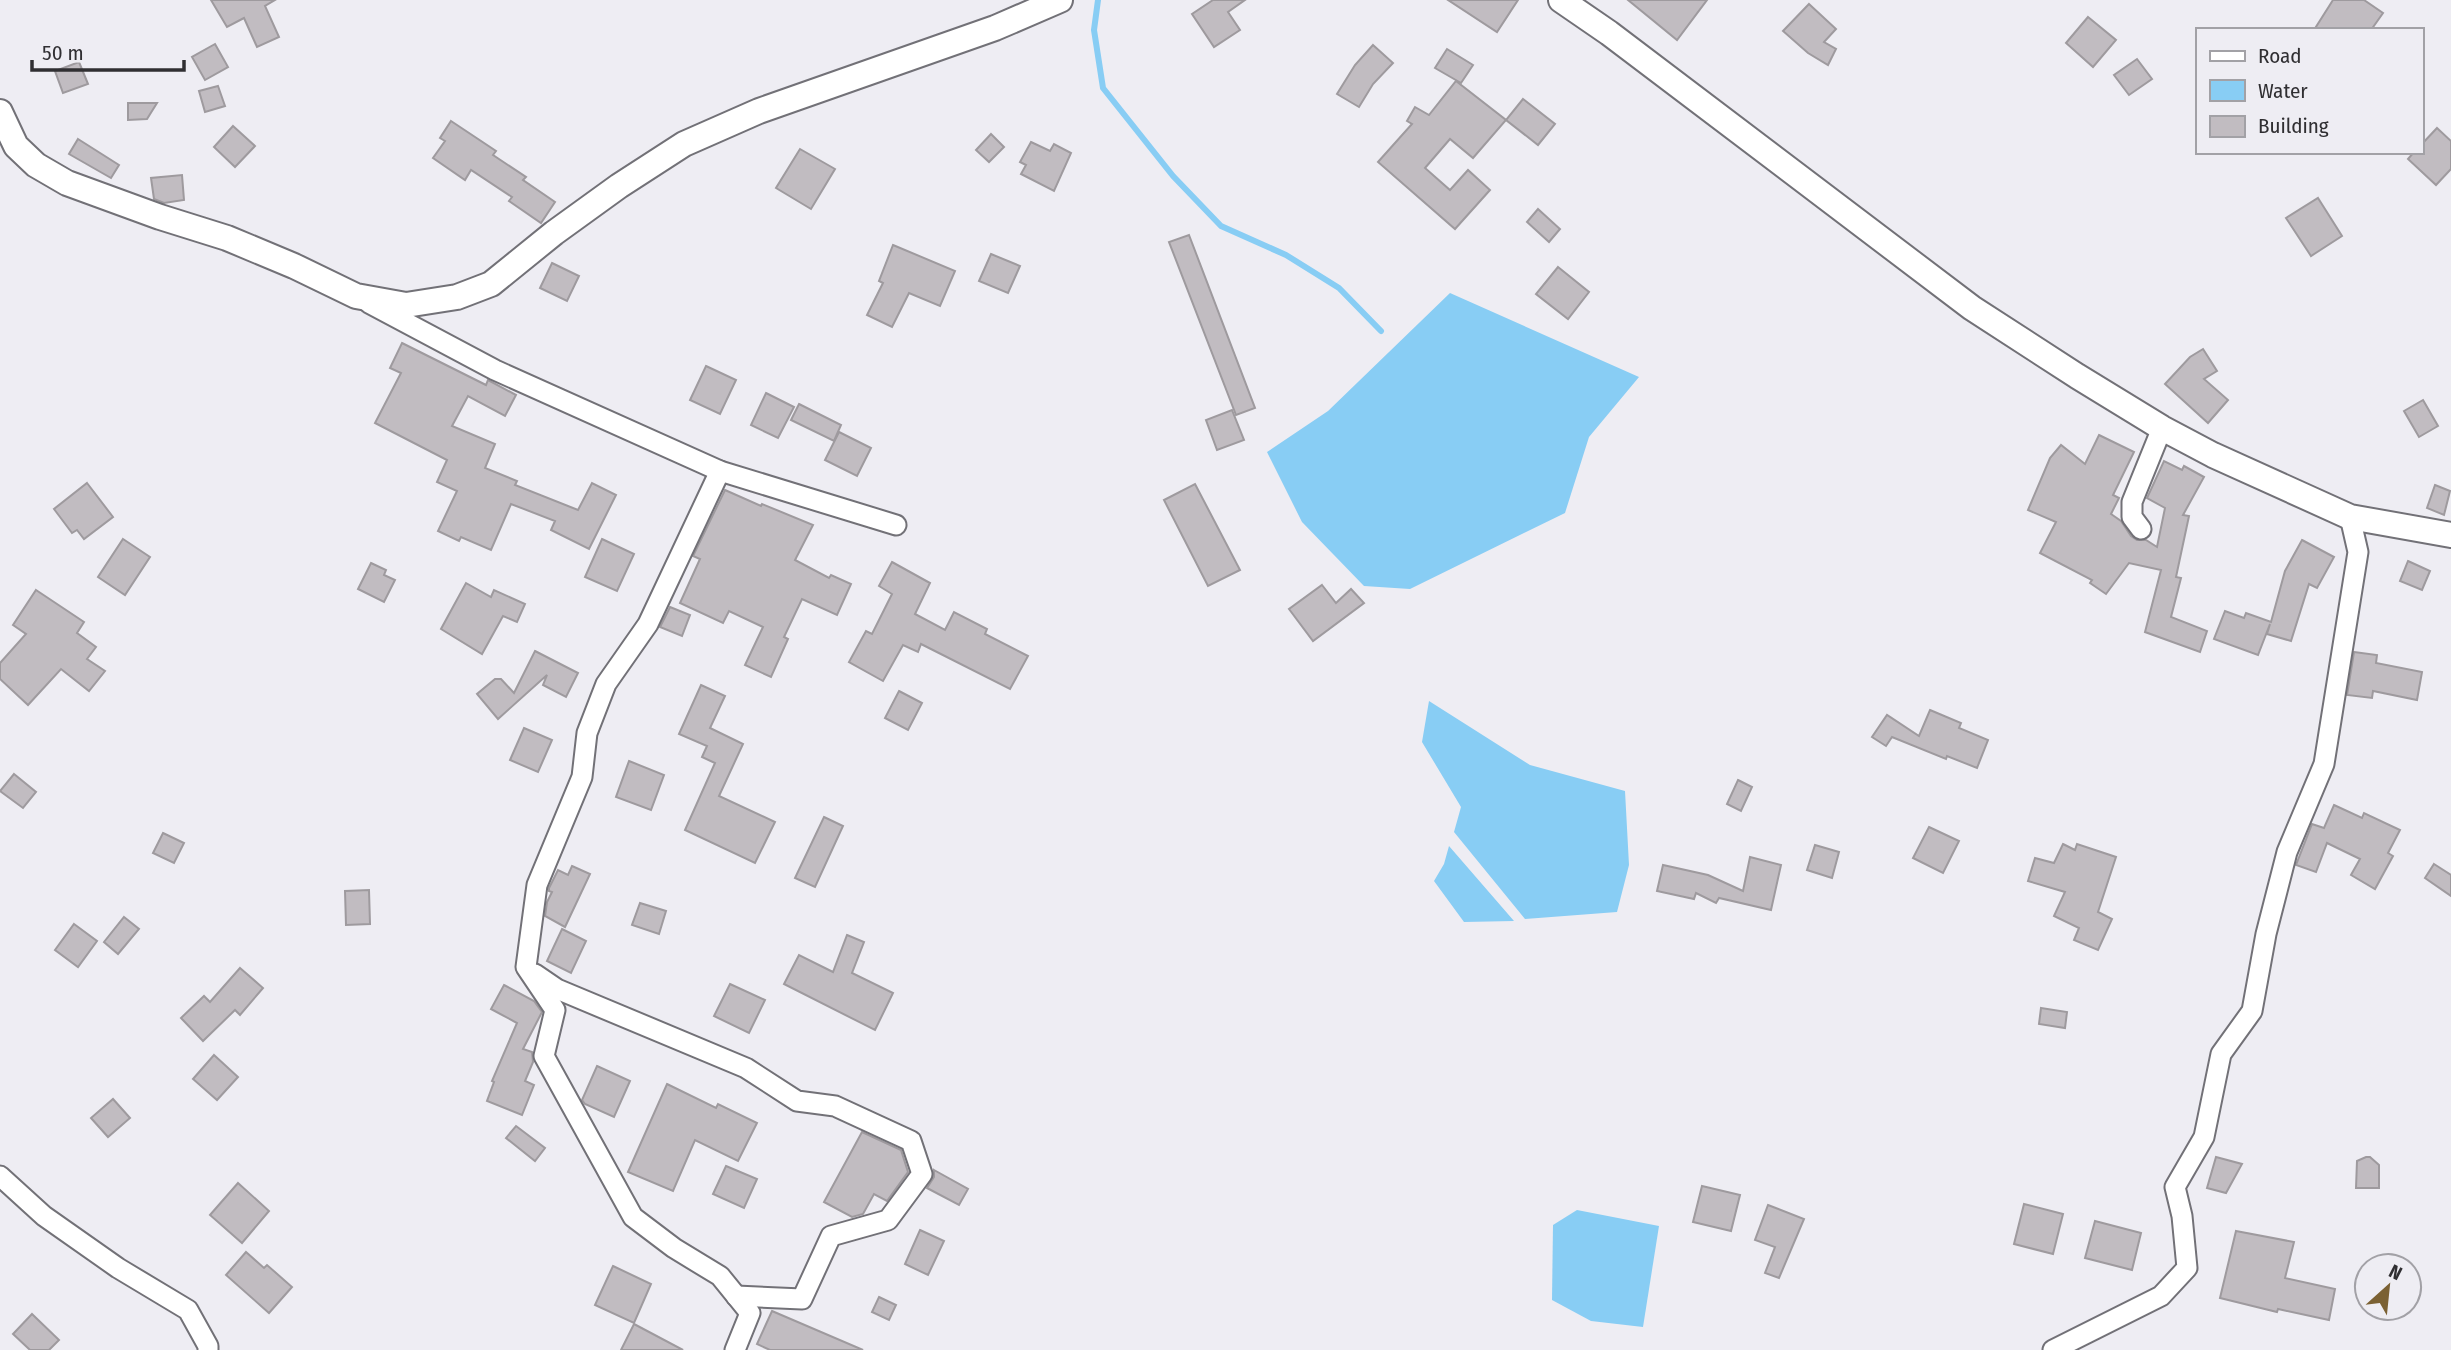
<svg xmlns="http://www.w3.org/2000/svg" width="2451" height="1350" viewBox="0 0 2451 1350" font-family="'Fira Sans Condensed',sans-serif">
  <rect width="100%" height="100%" fill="#eeedf3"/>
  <g fill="#88cdf4">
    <path d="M1450 293 1639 377 1589 437 1565 513 1410 589 1364 586 1302 522 1267 452 1328 411Z"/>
    <path d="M1429 701 1530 765 1625 791 1629 865 1617 912 1525 919 1454 832 1461 807 1422 742Z"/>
    <path d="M1449 846 1514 921 1464 922 1434 881 1444 864Z"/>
    <path d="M1577 1210 1659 1226 1643 1327 1591 1321 1552 1300 1553 1225Z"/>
  </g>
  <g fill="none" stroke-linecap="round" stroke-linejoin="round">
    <path stroke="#88cdf4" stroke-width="6" d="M1098 0 1094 30 1103 88 1173 176 1221 226 1286 255 1339 288 1381 331"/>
  </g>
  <g fill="#c1bcc1" stroke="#9e9a9e" stroke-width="2">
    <path d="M211 0H275L265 6 279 37 257 47 244 18 227 27Z"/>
    <path d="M1213 0H1245L1228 12 1240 30 1214 47 1192 14Z"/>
    <path d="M1448 0H1518L1497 32Z"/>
    <path d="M1628 0H1707L1677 40Z"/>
    <path d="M2333 0H2364L2383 13 2371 30H2314Z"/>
    <path d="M1809 4 1836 29 1824 42 1836 49 1828 65 1808 53 1783 31Z"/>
    <path d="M2088 17 2116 40 2093 67 2066 43Z"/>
    <path d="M215 44 228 67 205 80 192 57Z"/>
    <path d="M1373 45 1393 63 1373 84 1359 107 1337 94 1355 65Z"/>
    <path d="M1447 49 1473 65 1461 83 1435 68Z"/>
    <path d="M2137 59 2152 79 2129 95 2114 75Z"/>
    <path d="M79 62 88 84 63 93 55 71Z"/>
    <path d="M1456 81 1506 120 1473 158 1450 139 1425 168 1450 190 1468 170 1490 190 1455 229 1378 162 1412 124 1407 121 1415 107 1429 115Z"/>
    <path d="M218 86 225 106 205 112 199 91Z"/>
    <path d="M1523 99 1555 124 1538 145 1506 120Z"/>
    <path d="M128 103H157L147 119 128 120Z"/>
    <path d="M451 121 496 151 493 155 526 177 523 180 555 202 541 223 509 201 512 197 471 170 465 180 433 158 445 141 440 138Z"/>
    <path d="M233 126 255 146 235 167 214 147Z"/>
    <path d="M2437 128 2451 141V169L2436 185 2408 159 2414 152H2421V145Z"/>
    <path d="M991 134 1004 147 989 162 976 150Z"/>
    <path d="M78 139 119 165 111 178 69 154Z"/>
    <path d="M1031 142 1050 151 1054 144 1071 153 1054 191 1021 174 1026 165 1020 162Z"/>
    <path d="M800 149 835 169 811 209 776 188Z"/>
    <path d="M182 175 184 200 164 203 154 199 151 178Z"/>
    <path d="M2318 198 2342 236 2311 256 2286 218Z"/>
    <path d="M1538 209 1560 229 1549 242 1527 222Z"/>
    <path d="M1189 235 1255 408 1236 415 1169 242Z"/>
    <path d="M893 245 955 271 940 306 909 293 892 327 867 315 883 283 879 281Z"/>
    <path d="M991 254 1020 266 1008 293 979 281Z"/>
    <path d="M552 263 579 276 567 301 540 288Z"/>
    <path d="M1558 267 1589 292 1568 319 1536 294Z"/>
    <path d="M402 343 486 385 488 380 516 395 505 416 468 396 452 426 495 444 485 468 517 481 515 485 578 510 592 483 616 495 589 549 551 530 555 521 511 504 491 550 461 537 459 541 438 531 457 491 437 482 447 460 375 423 401 373 390 368Z"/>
    <path d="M2203 349 2217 371 2204 379 2228 400 2208 423 2165 384 2190 357Z"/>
    <path d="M706 366 736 380 720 414 690 400Z"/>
    <path d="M766 393 794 407 778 438 751 425Z"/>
    <path d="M2423 400 2438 426 2419 437 2404 411Z"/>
    <path d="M799 404 841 425 834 441 791 420Z"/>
    <path d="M1232 410 1244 440 1217 450 1206 420Z"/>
    <path d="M839 432 871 448 857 476 825 460Z"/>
    <path d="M2099 435 2134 452 2113 495 2119 498 2111 514 2121 521 2131 536 2137 540H2146L2157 547 2165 508 2147 498 2164 461 2182 470 2184 466 2204 477 2183 515 2189 516 2176 577 2181 578 2171 617 2207 631 2200 652 2145 632 2161 570 2129 563 2106 594 2090 583 2092 580 2040 553 2056 522 2028 510 2050 458 2061 445 2085 464Z"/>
    <path d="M87 483 113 517 84 539 77 530 72 533 54 509Z"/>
    <path d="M1195 484 1240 570 1208 586 1164 500Z"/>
    <path d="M2435 485 2450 491 2444 515 2427 508Z"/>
    <path d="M725 490 761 506 762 504 813 525 795 560 829 578 831 575 851 584 837 615 802 599 784 637 788 639 771 677 745 665 763 627 729 611 723 623 680 603 700 559 693 556Z"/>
    <path d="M123 539 150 557 125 595 98 577Z"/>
    <path d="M602 539 634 554 617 591 585 577Z"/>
    <path d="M2302 540 2334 557 2317 588 2309 584 2291 641 2267 634 2270 624 2258 655 2214 639 2225 611 2244 618 2246 613 2271 622 2285 571Z"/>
    <path d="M2408 561 2430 571 2422 590 2400 581Z"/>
    <path d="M892 562 930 583 915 614 945 630 954 612 987 629 985 634 1028 656 1010 689 921 644 918 652 903 645 883 681 849 662 866 631 872 634 892 594 879 586Z"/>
    <path d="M371 563 386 570 384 575 395 580 384 602 358 589Z"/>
    <path d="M466 583 491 597 494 590 525 604 517 622 503 616 482 654 441 629Z"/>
    <path d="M1322 585 1336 603 1351 589 1364 603 1313 641 1289 609Z"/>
    <path d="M36 590 84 622 77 633 96 647 87 659 105 671 89 691 61 669 28 705 0 679V663L26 634 13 625Z"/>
    <path d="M670 607 690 615 682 636 660 627Z"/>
    <path d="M535 651 578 673 566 697 543 685 547 675 498 719 477 694 495 679H501L514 693Z"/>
    <path d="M2354 652 2377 655 2376 663 2422 672 2417 700 2373 691 2372 698 2347 695Z"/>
    <path d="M701 685 725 696 710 728 743 744 719 796 775 822 755 863 685 830 715 763 702 757 707 746 679 734Z"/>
    <path d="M899 691 922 703 908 730 885 718Z"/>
    <path d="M1930 710 1961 723 1959 728 1988 740 1977 768 1947 756 1946 759 1892 737 1886 746 1872 737 1887 715 1919 736Z"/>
    <path d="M524 728 552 740 538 772 510 760Z"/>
    <path d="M629 761 664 775 651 810 616 797Z"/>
    <path d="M14 774 36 792 23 808 0 791Z"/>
    <path d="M1738 780 1752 787 1741 811 1727 804Z"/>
    <path d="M2334 805 2362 818 2364 813 2400 830 2388 853 2393 856 2375 889 2351 875 2360 859 2327 843 2316 872 2296 865 2312 824 2324 828Z"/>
    <path d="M824 817 843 826 815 887 795 878Z"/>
    <path d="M1929 827 1959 841 1943 873 1913 858Z"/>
    <path d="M163 833 184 843 174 863 153 853Z"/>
    <path d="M2063 844 2075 850 2077 844 2116 857 2098 912 2112 919 2098 950 2074 940 2079 928 2054 916 2065 892 2028 881 2035 858 2054 863Z"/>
    <path d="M1815 845 1839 852 1832 878 1807 870Z"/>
    <path d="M1750 857 1781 865 1771 910 1719 898 1716 903 1696 893 1694 899 1657 891 1663 865 1708 875 1743 891Z"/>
    <path d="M2434 864 2451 875V896L2425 878Z"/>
    <path d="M572 866 590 874 565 927 545 916 547 902 552 892 549 891V888L558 870 568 875Z"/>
    <path d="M369 890 370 924 346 925 345 891Z"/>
    <path d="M640 903 666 911 659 934 632 925Z"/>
    <path d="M124 917 139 929 118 954 104 942Z"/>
    <path d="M74 924 97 941 78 967 55 950Z"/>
    <path d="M562 929 586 941 571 973 547 961Z"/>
    <path d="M847 935 864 942 852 973 893 993 875 1030 784 984 799 955 833 972Z"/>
    <path d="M240 968 263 988 240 1015 235 1010 203 1041 181 1018 204 996 210 1002Z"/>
    <path d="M730 984 765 1000 749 1033 714 1016Z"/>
    <path d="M504 985 534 1001 542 1012 523 1049 532 1052 533 1062 525 1081 534 1085 522 1115 487 1101 494 1082 492 1081 517 1023 491 1009Z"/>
    <path d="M2041 1008 2067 1012 2065 1028 2039 1024Z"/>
    <path d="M214 1055 238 1077 217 1100 193 1079Z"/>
    <path d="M597 1066 630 1081 614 1117 585 1104 582 1100Z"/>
    <path d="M667 1084 716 1108 718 1104 757 1123 738 1161 695 1140 673 1191 628 1172Z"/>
    <path d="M113 1099 130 1118 108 1137 91 1118Z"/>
    <path d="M516 1126 545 1148 535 1161 506 1138Z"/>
    <path d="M862 1132 901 1150 908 1172 887 1201 874 1194 863 1214 852 1217 824 1202Z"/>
    <path d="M2216 1157 2242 1164 2226 1193 2207 1188Z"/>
    <path d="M2366 1157H2370L2379 1165V1188H2356L2357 1161Z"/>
    <path d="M726 1166 757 1179 744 1208 713 1194Z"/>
    <path d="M934 1170 968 1189 959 1205 927 1188 934 1177Z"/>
    <path d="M238 1183 269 1211 242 1243 210 1215Z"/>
    <path d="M1702 1186 1740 1195 1731 1231 1693 1222Z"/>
    <path d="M2024 1204 2063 1214 2053 1254 2014 1244Z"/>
    <path d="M1768 1205 1804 1219 1779 1278 1765 1273 1775 1247 1755 1240Z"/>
    <path d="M2095 1221 2141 1233 2132 1270 2085 1258Z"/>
    <path d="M920 1230 944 1241 928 1275 905 1264Z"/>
    <path d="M2236 1231 2294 1242 2285 1278 2335 1289 2329 1320 2278 1309 2277 1312 2220 1298Z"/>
    <path d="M246 1252 264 1268 267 1265 292 1287 269 1313 226 1275Z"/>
    <path d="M613 1266 651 1284 634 1323 595 1305Z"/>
    <path d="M879 1297 896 1305 889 1320 872 1312Z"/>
    <path d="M772 1311 863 1350H770L757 1344Z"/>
    <path d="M32 1314 59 1340 49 1350H30L13 1334Z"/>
    <path d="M634 1324 683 1350H621Z"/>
  </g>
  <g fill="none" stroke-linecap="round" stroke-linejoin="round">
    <g stroke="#727177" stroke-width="23">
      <g id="minor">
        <path d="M369 303 495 370 720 471 896 525"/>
        <path d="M720 471 648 624 606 684 587 733 582 777 537 885 526 967 555 1010 544 1056 633 1217 674 1248 720 1276 750 1313 735 1350"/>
        <path d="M2141 529 2132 517V502L2162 428"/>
        <path d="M535 974 557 989 746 1068 797 1101 835 1106 911 1141 922 1174 888 1220 831 1236 802 1299 736 1296"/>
        <path d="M0 1176 44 1216 118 1268 188 1310 208 1346V1350"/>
        <path d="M2053 1350 2161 1296 2187 1268 2182 1216 2175 1187 2204 1137 2221 1054 2252 1011 2266 934 2287 852 2324 764 2358 552 2350 517"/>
      </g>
    </g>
    <g stroke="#727177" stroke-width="28">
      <g id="tertiary">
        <path d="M1561 0 1609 33 1972 308 2077 376 2162 428 2213 455 2350 517 2451 535"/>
        <path d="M0 112 16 146 36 165 67 183 160 217 227 238 294 266 356 296 406 305 457 297 491 284 554 233 619 186 684 144 759 111 995 28 1060 0"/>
      </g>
    </g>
    <use href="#minor" stroke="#fff" stroke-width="19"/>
    <use href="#tertiary" stroke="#fff" stroke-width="24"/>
  </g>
  <rect x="2196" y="28" width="228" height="126" fill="#eeedf3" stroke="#a2a1a6" stroke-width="2"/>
  <rect x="2210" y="51" width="35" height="10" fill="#ffffff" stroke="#a2a1a6" stroke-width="2"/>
  <text x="2258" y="63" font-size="21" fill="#302f32">Road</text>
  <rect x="2210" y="80" width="35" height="21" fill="#88cdf4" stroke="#a2a1a6" stroke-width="2"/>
  <text x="2258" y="98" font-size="21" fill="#302f32">Water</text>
  <rect x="2210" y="116" width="35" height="21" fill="#c1bcc1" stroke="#a2a1a6" stroke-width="2"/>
  <text x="2258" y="133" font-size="21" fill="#302f32">Building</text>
  <g transform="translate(2388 1287) rotate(27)"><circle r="33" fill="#eeedf3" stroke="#a2a1a6" stroke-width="2"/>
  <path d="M0-5L12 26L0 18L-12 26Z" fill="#7b6133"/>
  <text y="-10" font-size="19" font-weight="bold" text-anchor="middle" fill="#302f32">N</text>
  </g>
  <path d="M32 60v10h152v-10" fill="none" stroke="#302f32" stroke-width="3.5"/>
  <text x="42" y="60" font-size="21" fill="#302f32" stroke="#eeedf3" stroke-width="5" paint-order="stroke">50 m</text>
</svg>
